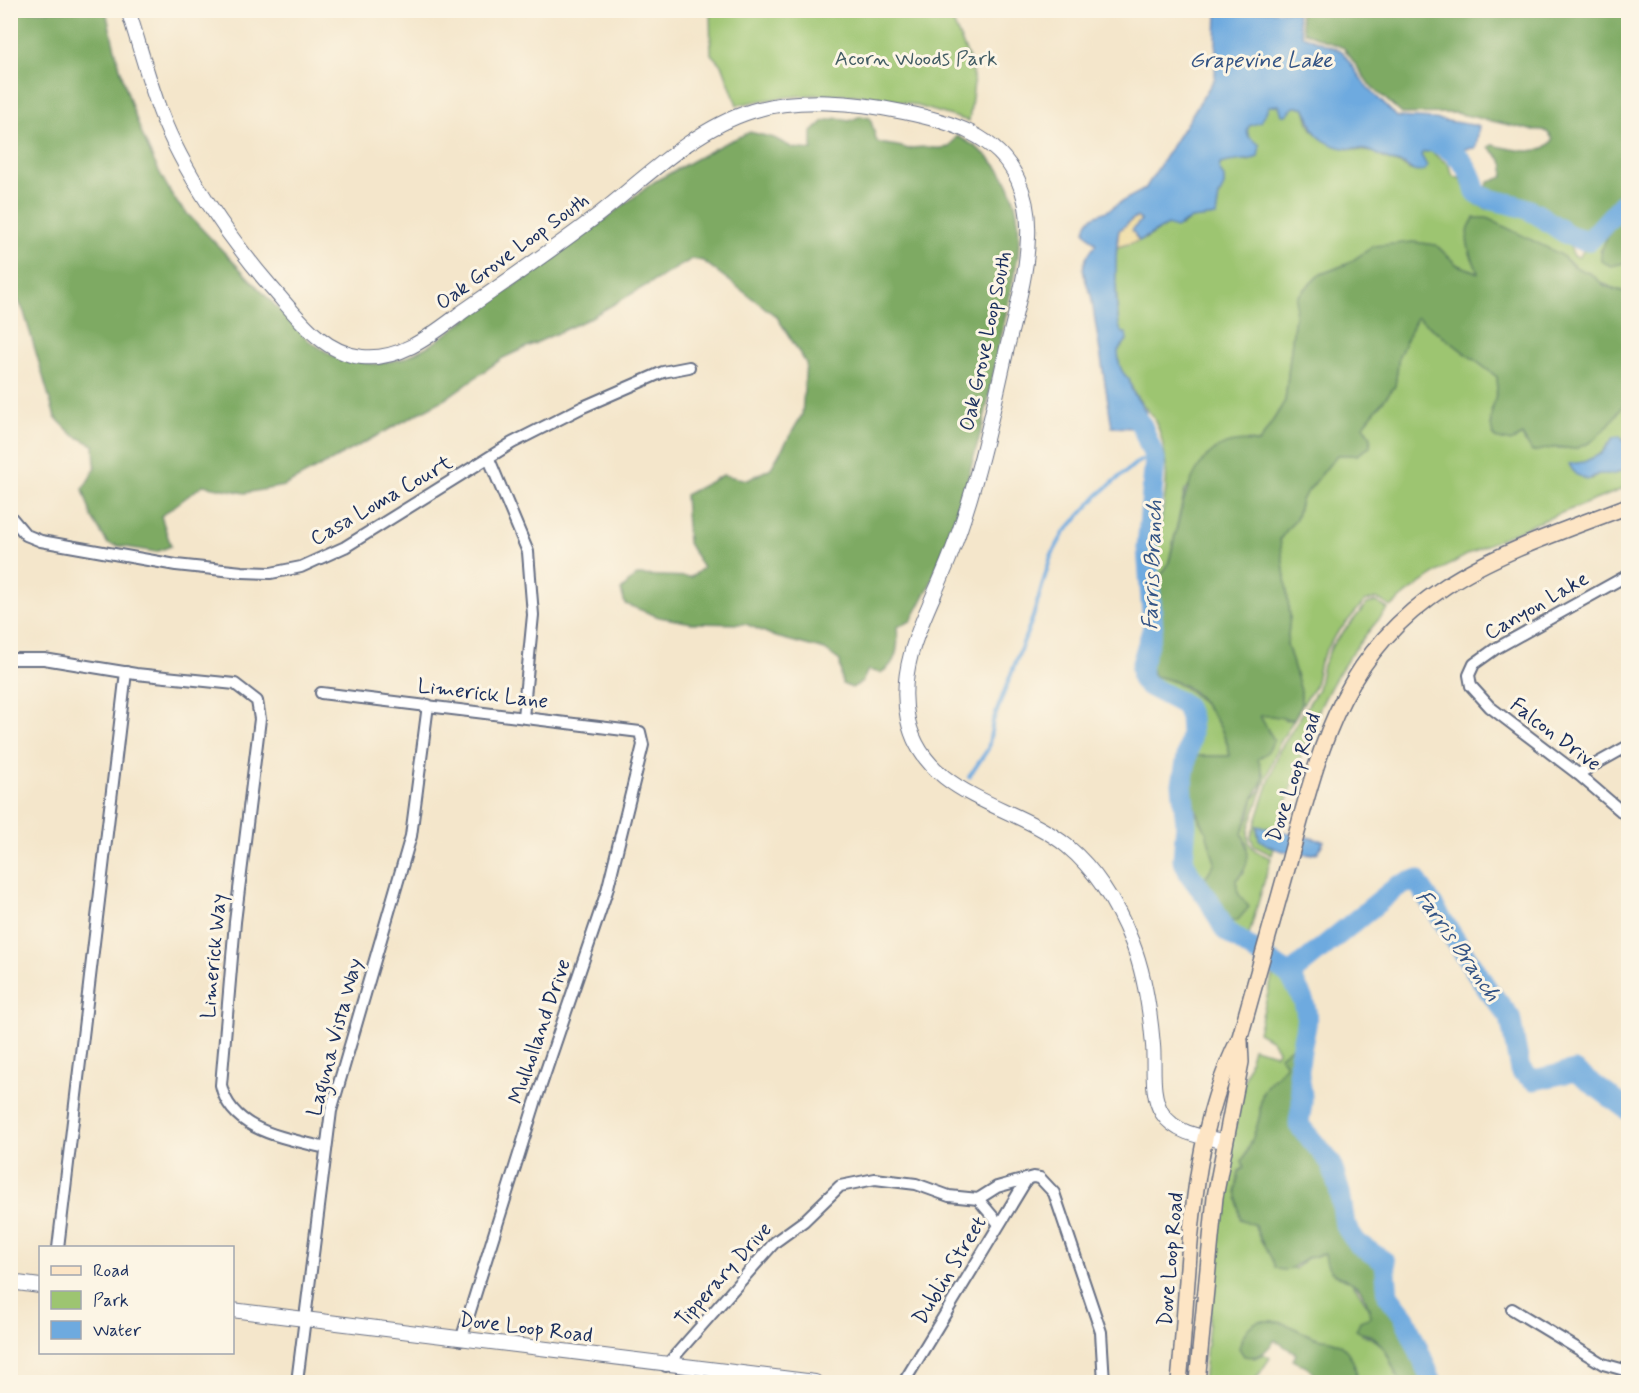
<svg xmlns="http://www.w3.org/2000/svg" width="1639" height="1393" viewBox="0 0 1639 1393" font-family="Mynerve,sans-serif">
  <rect width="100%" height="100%" fill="#fcf5e5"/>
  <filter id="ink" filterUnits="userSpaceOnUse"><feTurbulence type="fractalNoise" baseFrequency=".0167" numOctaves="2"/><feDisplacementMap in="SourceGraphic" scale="12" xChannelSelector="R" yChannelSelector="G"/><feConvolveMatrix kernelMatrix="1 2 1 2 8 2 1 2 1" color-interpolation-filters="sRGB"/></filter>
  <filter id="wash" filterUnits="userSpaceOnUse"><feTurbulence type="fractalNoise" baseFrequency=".008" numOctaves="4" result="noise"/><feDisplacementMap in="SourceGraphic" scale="24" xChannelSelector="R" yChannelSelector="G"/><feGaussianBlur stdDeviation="1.35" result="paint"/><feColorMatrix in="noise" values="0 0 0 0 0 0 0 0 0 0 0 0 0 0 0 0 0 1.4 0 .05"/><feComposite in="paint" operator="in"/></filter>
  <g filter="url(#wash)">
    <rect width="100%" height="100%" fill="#f4e6cb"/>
    <g fill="#9dc571" stroke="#5c7a68" stroke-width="1.5">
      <path d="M710 11H948L971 63 974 83 969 121C942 114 916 104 889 99 838 90 787 95 737 105L723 67 711 54Z"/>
      <path d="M1275 104 1288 111 1294 107H1304C1308 114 1307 122 1312 129 1328 150 1353 149 1376 153 1385 163 1399 160 1409 170L1426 166 1421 155 1422 152 1430 151 1448 164 1453 176 1461 179C1463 189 1472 192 1474 203L1487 209 1495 208 1511 211 1567 239 1574 256 1579 257 1584 250 1598 242 1628 209 1600 251 1611 266 1628 262V293C1604 286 1579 271 1560 254L1469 252 1479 273 1456 264 1436 245 1374 246 1347 264 1319 275 1297 297 1285 401 1259 443 1248 440 1185 490 1168 565 1157 581C1151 540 1172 498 1165 457 1164 445 1159 427 1153 417 1143 404 1133 396 1129 379 1119 371 1119 363 1118 351L1127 340 1119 330 1115 266 1117 247 1145 239 1167 225 1182 226 1191 219 1216 216 1219 196 1224 185V178L1219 169 1220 164 1239 158 1249 161V137L1247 131 1249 126 1261 121 1269 106Z"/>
      <path d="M1417 317 1497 377 1499 391 1491 411 1522 435 1525 443C1546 450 1555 447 1575 449L1628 400V447L1624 440 1614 437 1601 454 1584 462 1592 479 1598 474 1627 468 1628 465V487C1544 521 1460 546 1391 607L1378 599 1365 601 1334 637 1320 662 1315 686 1301 707V691L1287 644 1290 616 1280 539 1297 517 1301 500 1337 455H1357L1371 437 1363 426 1395 386 1399 356Z"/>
      <path d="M1376 602 1388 609C1320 683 1306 736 1279 829L1257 826C1256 837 1264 844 1274 848L1272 855 1254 846 1251 837 1279 751 1318 689 1323 665 1333 644 1367 604Z"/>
      <path d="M1149 662 1154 676C1192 682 1223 718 1230 756H1194C1207 698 1189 704 1149 675Z"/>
      <path d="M1276 714 1286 720 1294 719 1278 746 1249 827C1245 847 1255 852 1271 858L1246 945 1225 922 1237 921 1238 893 1236 880 1244 872 1247 844 1242 833 1250 815 1254 798 1261 790 1264 775 1257 759 1260 716Z"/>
      <path d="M1189 791 1192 807 1206 831 1215 863 1202 883 1188 857 1191 827Z"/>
      <path d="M1275 966C1292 977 1310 1000 1308 1022 1308 1030 1303 1038 1302 1046L1294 1045 1280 1056 1286 1065C1280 1074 1268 1082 1264 1090 1261 1096 1260 1106 1260 1113 1259 1123 1248 1152 1242 1161L1244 1168 1239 1171 1236 1190 1240 1218 1255 1225C1259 1247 1278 1258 1295 1269L1305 1259 1325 1254C1344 1277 1363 1288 1371 1317L1362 1335C1386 1338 1390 1365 1400 1382H1355L1357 1373 1334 1341C1303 1339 1292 1319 1259 1321L1241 1339 1254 1358 1264 1354 1270 1358 1254 1382H1203C1215 1270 1222 1157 1253 1048L1276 1054 1278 1051 1272 1040 1258 1032Z"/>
    </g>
    <g fill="#7eaa63" stroke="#4c6c60" stroke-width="1.5">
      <path d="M10 11H106C121 78 140 146 178 204L309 341 336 358 375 364 403 359 432 344 570 246 654 182 721 145 750 132 774 138 793 148 812 150V132L824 121 837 118 849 121 861 116 870 118 877 142C888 146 897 144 908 149 926 144 932 151 949 147L957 136C1008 161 1023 201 1018 256L983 424 961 503 930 585 911 621 897 627C899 644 898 665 880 673L868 670 862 682 852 688 842 684 840 661 825 650 776 637 746 624 692 623 659 617 625 604 621 590 637 575 691 577 703 568 688 543 685 495 723 475 748 480 771 468 802 415 806 363 777 317 703 261 692 259 588 319 503 358 445 399 284 486 245 493 203 485 161 516 171 546 156 552 108 544 92 518 83 489 95 469 94 445 73 435 55 417 24 312 11 286Z"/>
      <path d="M1299 11H1628V189L1586 233 1578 232 1536 203 1485 189 1489 182 1503 177C1508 162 1498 157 1489 147L1492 145C1511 148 1541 159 1553 140 1548 129 1542 129 1531 130L1456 113 1402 114 1369 84 1344 48 1304 32Z"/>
      <path d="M1628 210V262L1611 266 1601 261C1599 244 1616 222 1628 210Z"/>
      <path d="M1474 218H1487L1560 254 1573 266 1591 274 1605 286 1628 293V400L1607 427 1591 442 1575 449 1557 447 1532 452 1522 435 1511 442 1495 438C1483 414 1500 402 1497 377L1417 317 1399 356 1395 386 1363 426 1371 437 1370 447 1357 455H1337L1301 500 1297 517 1280 539 1290 616 1287 644 1301 691V707L1294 719C1282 720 1277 714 1260 716L1274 740 1267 753 1258 759C1268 785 1261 779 1253 800 1249 811 1247 822 1242 833 1250 852 1251 865 1236 880L1238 893 1249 907 1237 921 1225 922 1213 895 1202 883 1215 862C1211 852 1209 840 1205 830 1192 797 1181 795 1194 756H1230C1228 734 1205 698 1185 686 1176 681 1165 678 1154 676L1149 662C1157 649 1162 633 1161 618 1159 606 1153 594 1157 582 1160 574 1167 569 1169 562 1182 514 1187 428 1259 443L1285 401 1297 297 1319 275 1347 264 1374 246 1413 242 1436 245 1456 264 1478 273C1471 252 1460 240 1474 218Z"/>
      <path d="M1294 1045 1302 1046 1298 1071 1303 1101 1299 1111V1125L1331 1163 1340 1193 1345 1225 1357 1243 1385 1262 1388 1295 1404 1316 1432 1382H1400C1392 1369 1388 1346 1373 1337 1367 1333 1362 1335 1356 1330L1360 1321 1371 1317C1369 1308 1366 1297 1360 1289 1346 1273 1327 1281 1325 1254 1319 1255 1310 1256 1305 1259 1293 1266 1290 1274 1275 1268 1271 1252 1258 1241 1255 1225L1240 1219 1236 1190 1239 1171 1244 1168 1242 1161C1248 1152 1259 1123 1260 1113 1260 1106 1261 1096 1264 1090 1268 1082 1280 1074 1286 1065L1280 1056Z"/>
      <path d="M1259 1321C1283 1319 1290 1327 1311 1336 1318 1340 1326 1338 1333 1341 1349 1346 1359 1368 1355 1382H1321L1308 1368 1293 1360 1296 1354 1275 1340C1265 1352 1261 1359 1244 1356L1239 1348C1242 1336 1247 1325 1259 1321Z"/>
    </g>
    <path fill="#eeda9e" stroke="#84847e" stroke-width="1.5" d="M1137 217 1141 219 1135 236 1139 241 1117 247 1119 230C1127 226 1129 220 1137 217Z"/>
    <g fill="#6eaadf" stroke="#446c9e" stroke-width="1.5">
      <path d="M1217 11H1296L1302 35 1342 51 1366 86 1397 117 1434 119 1479 126 1476 148 1423 152 1421 155 1427 166 1425 170C1410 176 1410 164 1400 163 1389 161 1385 158 1375 153 1361 145 1343 153 1325 141 1308 130 1313 120 1304 107H1294L1286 115H1282L1279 105 1269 106 1261 122 1249 126 1247 131 1249 137 1260 145 1258 157C1250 161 1232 160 1220 164L1219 169 1224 178V186L1219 196 1216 216 1191 219 1176 228 1167 225 1139 241 1132 230 1141 220 1137 217C1128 220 1127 226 1119 230 1115 245 1114 322 1122 333H1126L1127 340 1118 351C1119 363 1119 371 1129 379L1132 391 1146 412 1135 428 1112 427 1091 295C1081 271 1079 264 1096 244L1085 232C1087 213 1100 216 1112 208 1123 200 1133 196 1145 189L1215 78Z"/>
      <path d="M1620 436 1628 447 1627 468 1615 474H1598L1588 480 1575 474 1569 464 1584 462 1601 454 1614 437Z"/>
      <path d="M1257 826 1324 841 1318 852C1303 859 1271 850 1259 839Z"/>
    </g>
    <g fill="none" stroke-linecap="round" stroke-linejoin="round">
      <path stroke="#6eaadf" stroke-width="4" d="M969 777 988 749 993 721 1033 617 1051 556 1064 533 1098 495 1135 464 1154 454"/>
      <g stroke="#6eaadf" stroke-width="21">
        <path d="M1424 140C1445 142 1465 159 1472 179 1475 185 1473 191 1480 195 1493 203 1517 202 1533 212 1551 221 1570 242 1590 240L1628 198"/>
        <path d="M1121 399 1142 426 1155 459 1147 548 1153 627 1141 667 1142 679 1149 686 1185 705 1190 717 1191 734 1182 784 1186 824 1183 859 1190 875 1209 900 1225 930 1289 975 1398 886 1416 880 1488 990 1510 1017 1520 1070 1534 1080 1575 1071 1628 1110"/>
        <path d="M1289 975C1320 1021 1301 1023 1299 1069 1298 1078 1302 1088 1302 1097 1303 1106 1299 1115 1299 1125L1331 1163 1340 1193 1345 1225 1357 1243 1385 1262 1388 1295 1404 1316 1432 1382"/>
      </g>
    </g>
  </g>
  <g filter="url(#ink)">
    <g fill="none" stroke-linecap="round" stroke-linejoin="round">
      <g stroke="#676f84" stroke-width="14">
        <g id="minor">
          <path d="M489 459 528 552 533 615 523 717"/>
          <path d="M10 516 26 535 41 541 176 565 242 572 271 573 301 567 345 547 512 443 583 407 663 372 689 367"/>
          <path d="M1628 575 1495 649 1474 664 1469 675 1471 686 1490 707 1578 774 1628 817"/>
          <path d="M10 659H44L136 674 235 684 257 701 260 719 235 922 221 1085C231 1132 287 1138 326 1148"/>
          <path d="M321 693 640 732 643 745 607 891 535 1103 461 1340"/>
          <path d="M1578 774 1628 746"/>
          <path d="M978 1199 999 1224"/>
          <path d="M58 1248 126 672"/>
          <path d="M1512 1309 1603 1364 1628 1371"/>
          <path d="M666 1366 775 1242 804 1221 840 1186 875 1179 916 1184 949 1196 978 1199 997 1187 1033 1177 1040 1178 1054 1193 1101 1332 1104 1382"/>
          <path d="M10 1377 11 1382"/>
          <path d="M297 1382 331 1111 411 836 428 705"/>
          <path d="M904 1382 1027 1179"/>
        </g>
      </g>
      <g stroke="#676f84" stroke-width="16">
        <g id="tertiary">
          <path d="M128 10C139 44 148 78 160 111 182 170 230 240 272 288 296 315 322 353 362 357 402 361 435 332 465 310 510 279 555 248 598 215 645 178 694 129 752 111 798 97 856 102 903 112 948 121 997 134 1018 180 1026 198 1029 218 1028 237 1027 276 1015 314 1006 352 991 420 976 489 951 554 931 608 895 660 908 720 924 797 1016 804 1067 846 1097 871 1118 907 1132 942 1145 975 1150 1010 1153 1045 1155 1066 1150 1094 1162 1113 1175 1134 1203 1137 1224 1141"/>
          <path d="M10 1282 40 1286"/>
          <path d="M232 1310 815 1382"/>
        </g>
      </g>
      <g stroke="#676f84" stroke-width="18">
        <g id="secondary">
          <path d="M1179 1382C1191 1267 1186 1143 1240 1037 1257 977 1273 917 1290 858 1321 744 1341 655 1446 586 1497 552 1571 528 1628 506"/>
          <path d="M1197 1382 1215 1197 1241 1062 1240 1041"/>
        </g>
      </g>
      <use href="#minor" stroke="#fff" stroke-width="10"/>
      <use href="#tertiary" stroke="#fff" stroke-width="14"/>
      <use href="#secondary" stroke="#fde5c5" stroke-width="15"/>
    </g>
  </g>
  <g text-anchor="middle" stroke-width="6" stroke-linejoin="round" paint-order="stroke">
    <g font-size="21" fill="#425c64" stroke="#fcf5e5">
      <text x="916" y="65">Acorn Woods Park</text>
    </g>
    <g font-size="21" fill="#1b2f5e" stroke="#fcf5e5">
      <text transform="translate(512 251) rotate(-36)" y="7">Oak Grove Loop South</text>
      <text transform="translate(985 341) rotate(-78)" y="7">Oak Grove Loop South</text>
      <text transform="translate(381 500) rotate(-30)" y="7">Casa Loma Court</text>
      <text transform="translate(1536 605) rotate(-30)" y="7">Canyon Lake</text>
      <text transform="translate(483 693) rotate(7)" y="7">Limerick Lane</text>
      <text transform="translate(1556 734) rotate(37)" y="7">Falcon Drive</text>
      <text transform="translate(1293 777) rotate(-72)" y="7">Dove Loop Road</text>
      <text transform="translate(213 956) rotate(-85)" y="7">Limerick Way</text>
      <text transform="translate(539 1031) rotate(-71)" y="7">Mulholland Drive</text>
      <text transform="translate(334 1037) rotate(-75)" y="7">Laguna Vista Way</text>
      <text transform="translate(1170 1259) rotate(-85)" y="7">Dove Loop Road</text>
      <text transform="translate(949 1270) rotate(-59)" y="7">Dublin Street</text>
      <text transform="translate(723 1274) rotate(-48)" y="7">Tipperary Drive</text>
      <text transform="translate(526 1327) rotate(7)" y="7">Dove Loop Road</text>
    </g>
    <g font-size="22" font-style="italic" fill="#345485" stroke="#fcf5e5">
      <text x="1261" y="67">Grapevine Lake</text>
      <text transform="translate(1151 565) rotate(-88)" y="8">Farris Branch</text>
      <text transform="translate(1459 945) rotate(55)" y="8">Farris Branch</text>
    </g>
  </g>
  <rect width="1639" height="1393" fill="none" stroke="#fcf5e5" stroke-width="36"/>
  <rect x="39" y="1246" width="195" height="108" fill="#fcf5e5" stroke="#a2a6af" stroke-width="1.5"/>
  <rect x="51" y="1266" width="30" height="9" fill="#fde5c5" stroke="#a2a6af" stroke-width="1.5"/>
  <text x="93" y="1276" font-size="18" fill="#1b2f5e">Road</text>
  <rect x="51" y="1291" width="30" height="18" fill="#9dc571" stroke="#a2a6af" stroke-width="1.5"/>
  <text x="93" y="1306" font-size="18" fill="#1b2f5e">Park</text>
  <rect x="51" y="1321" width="30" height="18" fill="#6eaadf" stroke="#a2a6af" stroke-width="1.5"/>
  <text x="93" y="1336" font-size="18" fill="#1b2f5e">Water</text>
</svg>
